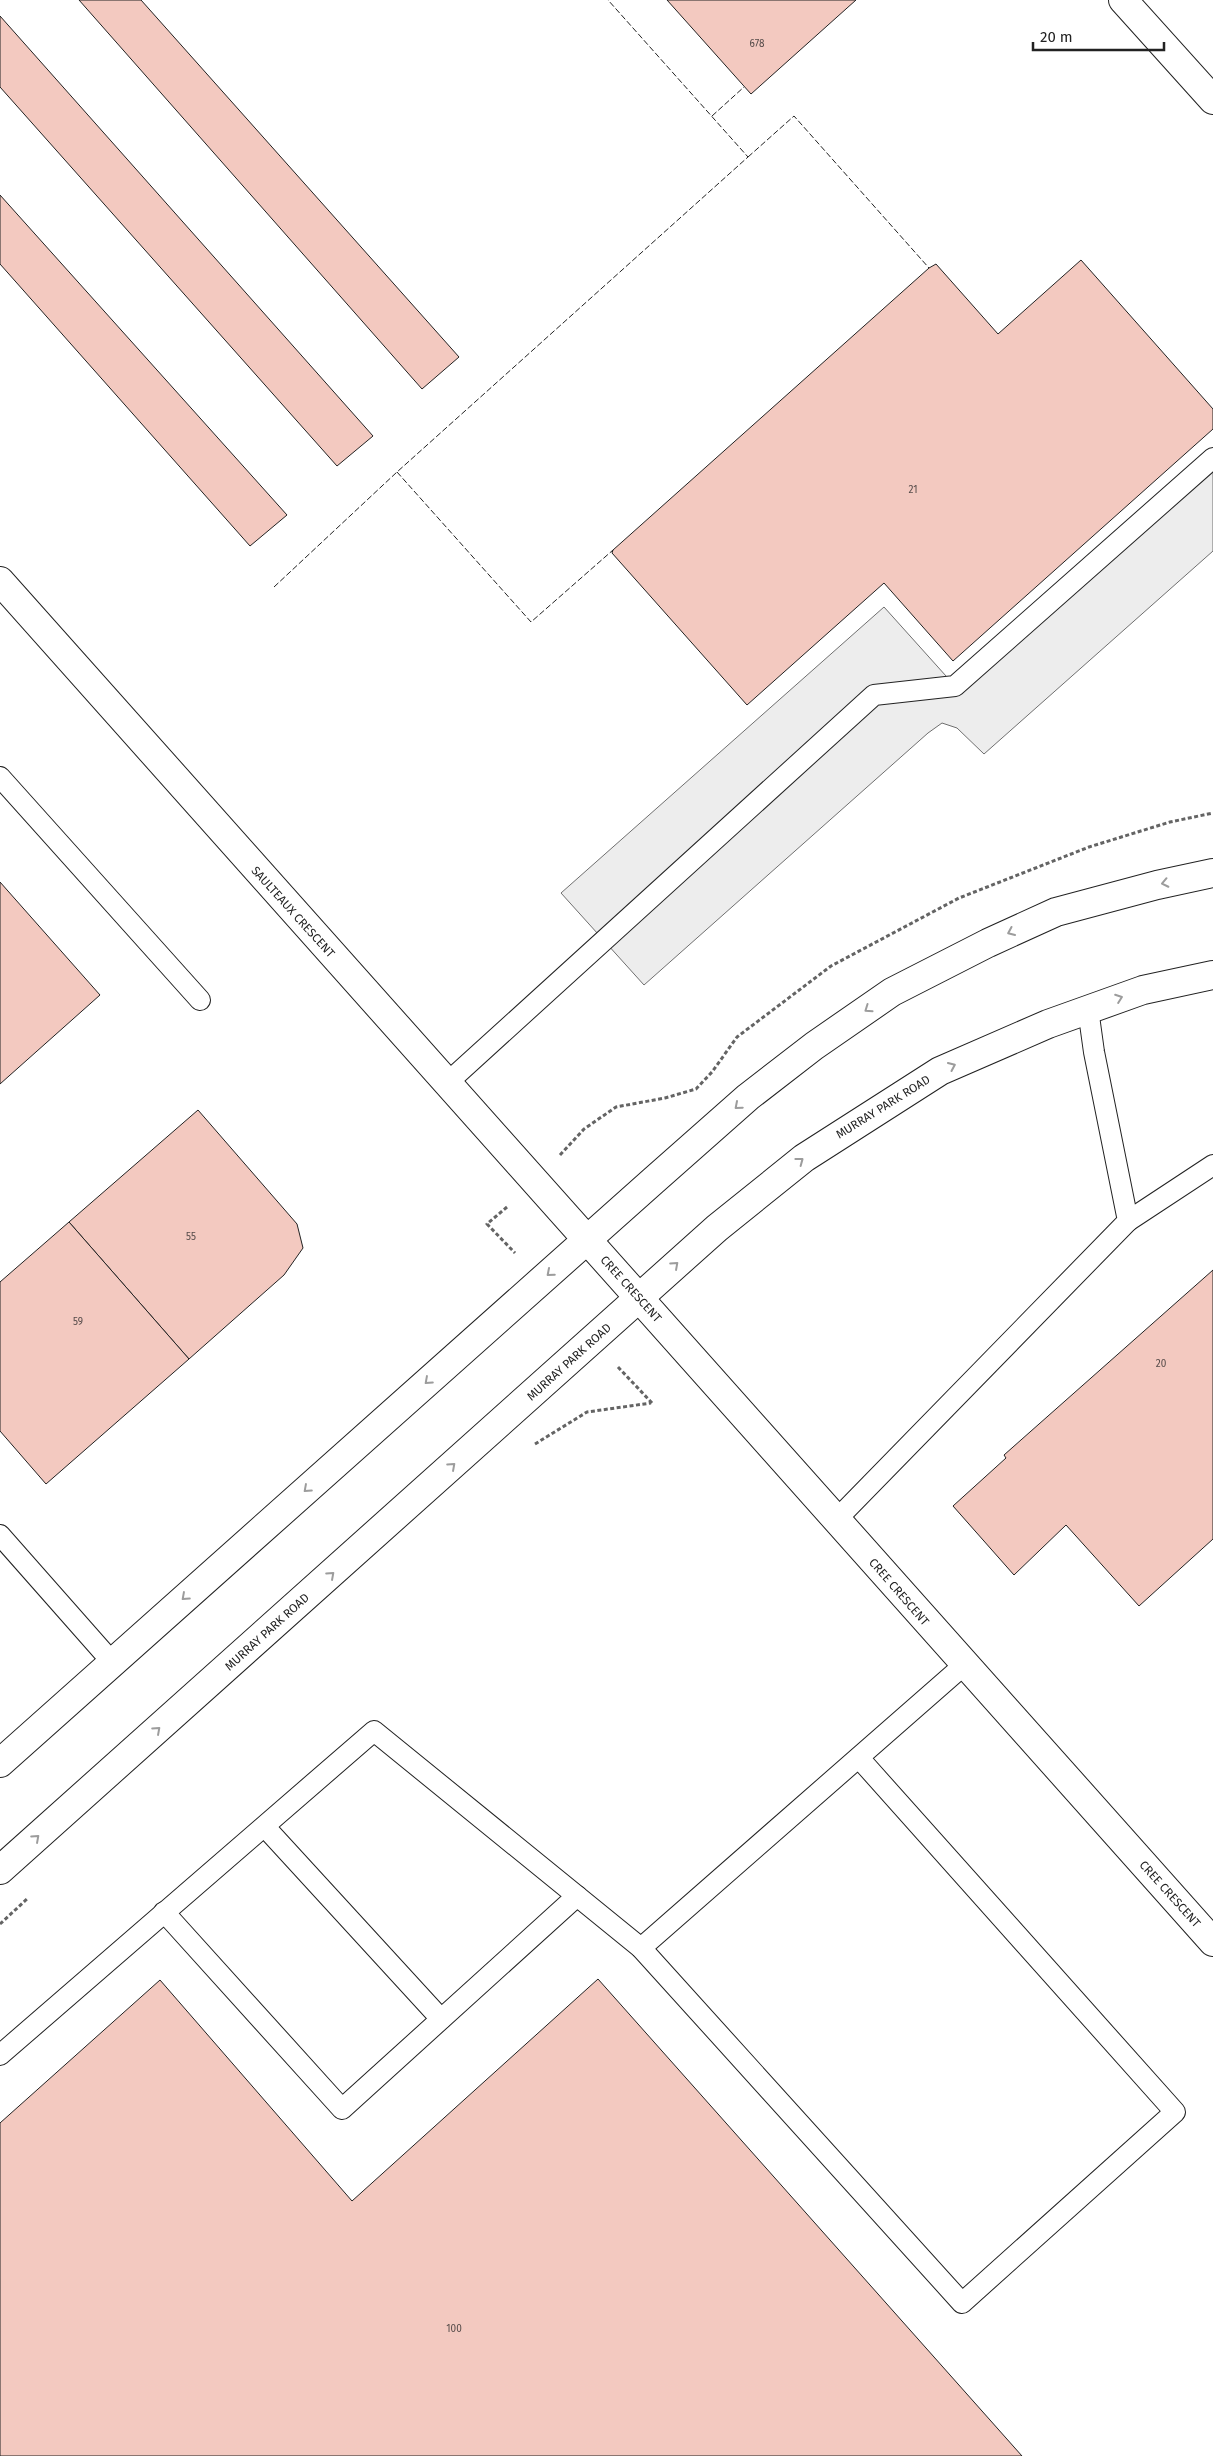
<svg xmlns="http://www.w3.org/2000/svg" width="1213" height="2456" viewBox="0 0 1213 2456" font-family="'Fira Sans',sans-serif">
  <rect width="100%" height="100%" fill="#fff"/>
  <path fill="#ededed" stroke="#6f6f6f" d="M1213 458V551L984 754 957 728 942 723 928 733 644 985 561 893 884 607 955 686Z"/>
  <g fill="#f3c9c0" stroke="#222">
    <path d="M79 0H141L459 357 422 389Z"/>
    <path d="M667 0H856L751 94Z"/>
    <path d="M0 16 373 436 337 466 0 87Z"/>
    <path d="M0 195 287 515 250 546 0 264Z"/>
    <path d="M1081 260 1213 409V429L953 661 884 583 747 705 612 553 613 550 929 268 936 264 998 334Z"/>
    <path d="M0 882 100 995 0 1084Z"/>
    <path d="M198 1110 297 1224 303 1248 284 1275 189 1359 69 1222Z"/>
    <path d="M69 1222 189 1359 46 1484 0 1431V1282Z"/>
    <path d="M1213 1270V1539L1139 1606 1066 1525 1014 1575 953 1506 1006 1458 1004 1455Z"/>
    <path d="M598 1979 1022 2456H0V2123L160 1980 352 2201Z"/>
  </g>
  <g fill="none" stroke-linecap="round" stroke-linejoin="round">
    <g stroke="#222" stroke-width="22">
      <g id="lane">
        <path d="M0 777 200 1000"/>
        <path d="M446 1084 874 695 955 686 1213 458"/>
        <path d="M1128 1221 1213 1165"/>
        <path d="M836 1520 1128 1221 1094 1052 1088 1009"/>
        <path d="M0 1535 112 1662"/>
        <path d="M265 1827 441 2019"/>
        <path d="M164 1912 342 2109 577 1896"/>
        <path d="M641 1948 964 1665"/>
        <path d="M0 2055 374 1731 641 1948 962 2303 1175 2112 859 1758"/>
      </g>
    </g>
    <g stroke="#222" stroke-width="30">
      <g id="street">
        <path d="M1123 0 1213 100"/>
        <path d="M0 581 1213 1942"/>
      </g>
    </g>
    <g stroke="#222" stroke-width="30">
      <g id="secondary">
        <path d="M0 1763 653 1181 748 1097 814 1046 892 992 988 943 1056 912 1157 885 1213 873"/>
        <path d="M0 1870 717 1228 804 1158 940 1071 1048 1024 1143 990 1213 975"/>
      </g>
    </g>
    <g stroke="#646464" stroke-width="3" stroke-dasharray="4 2.5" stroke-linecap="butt">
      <path d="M560 1155 584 1129 616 1107 665 1098 696 1089 712 1072 737 1037 831 966 959 898 1089 847 1170 822 1213 813"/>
      <path d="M507 1207 487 1224 515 1253"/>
      <path d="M618 1367 652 1403"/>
      <path d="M535 1444 587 1412 651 1403"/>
      <path d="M0 1924 27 1899"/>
    </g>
    <use href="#lane" stroke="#fff" stroke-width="20"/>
    <use href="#street" stroke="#fff" stroke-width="28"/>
    <use href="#secondary" stroke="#fff" stroke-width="28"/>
    <g stroke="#222" stroke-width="1" stroke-dasharray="6 2.5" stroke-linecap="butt">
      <path d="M712 116 744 87"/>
      <path d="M748 157 794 116 929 268"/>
      <path d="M397 472 531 622 613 550"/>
      <path d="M274 587 397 472 748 157 608 0"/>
    </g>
  </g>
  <defs><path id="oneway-chevron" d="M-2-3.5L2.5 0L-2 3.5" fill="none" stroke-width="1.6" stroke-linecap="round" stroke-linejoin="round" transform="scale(1.25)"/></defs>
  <g stroke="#9c9c9c">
    <use href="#oneway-chevron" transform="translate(1165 883) rotate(168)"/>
    <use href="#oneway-chevron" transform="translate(1011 932) rotate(156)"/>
    <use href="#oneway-chevron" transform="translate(1119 998) rotate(-20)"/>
    <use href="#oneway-chevron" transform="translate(868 1009) rotate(145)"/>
    <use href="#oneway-chevron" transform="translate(952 1066) rotate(-24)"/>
    <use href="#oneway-chevron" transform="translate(738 1106) rotate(139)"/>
    <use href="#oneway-chevron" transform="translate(800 1161) rotate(-37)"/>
    <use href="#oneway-chevron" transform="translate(675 1265) rotate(-42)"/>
    <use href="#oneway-chevron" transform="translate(550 1273) rotate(139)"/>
    <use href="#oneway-chevron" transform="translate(428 1381) rotate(138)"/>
    <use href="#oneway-chevron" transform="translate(452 1466) rotate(-42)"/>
    <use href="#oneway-chevron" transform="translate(307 1489) rotate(138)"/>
    <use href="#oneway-chevron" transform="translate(331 1575) rotate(-42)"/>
    <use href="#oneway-chevron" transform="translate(185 1597) rotate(138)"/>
    <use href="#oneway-chevron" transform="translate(157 1730) rotate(-42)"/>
    <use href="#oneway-chevron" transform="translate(36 1838) rotate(-42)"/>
  </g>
  <g text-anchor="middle" stroke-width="4" stroke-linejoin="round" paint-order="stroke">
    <g font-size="10" fill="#564c4a">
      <text x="757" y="47">678</text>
      <text x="913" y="493">21</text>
      <text x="191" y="1240">55</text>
      <text x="78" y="1325">59</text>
      <text x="1161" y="1367">20</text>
      <text x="454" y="2332">100</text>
    </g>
    <g font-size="12" fill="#222" stroke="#fff">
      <text transform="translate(293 912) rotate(48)" y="4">SAULTEAUX CRESCENT</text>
      <text transform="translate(883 1107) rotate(-32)" y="4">MURRAY PARK ROAD</text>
      <text transform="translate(631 1289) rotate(48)" y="4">CREE CRESCENT</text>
      <text transform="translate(569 1362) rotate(-42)" y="4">MURRAY PARK ROAD</text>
      <text transform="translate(899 1592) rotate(49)" y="4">CREE CRESCENT</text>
      <text transform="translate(267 1632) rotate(-42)" y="4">MURRAY PARK ROAD</text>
      <text transform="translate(1170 1894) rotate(48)" y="4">CREE CRESCENT</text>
    </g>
  </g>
  <path d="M1033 42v8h131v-8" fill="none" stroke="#222222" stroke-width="2.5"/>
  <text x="1040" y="42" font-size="15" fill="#222222" stroke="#ffffff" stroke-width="4" paint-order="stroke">20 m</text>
</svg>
